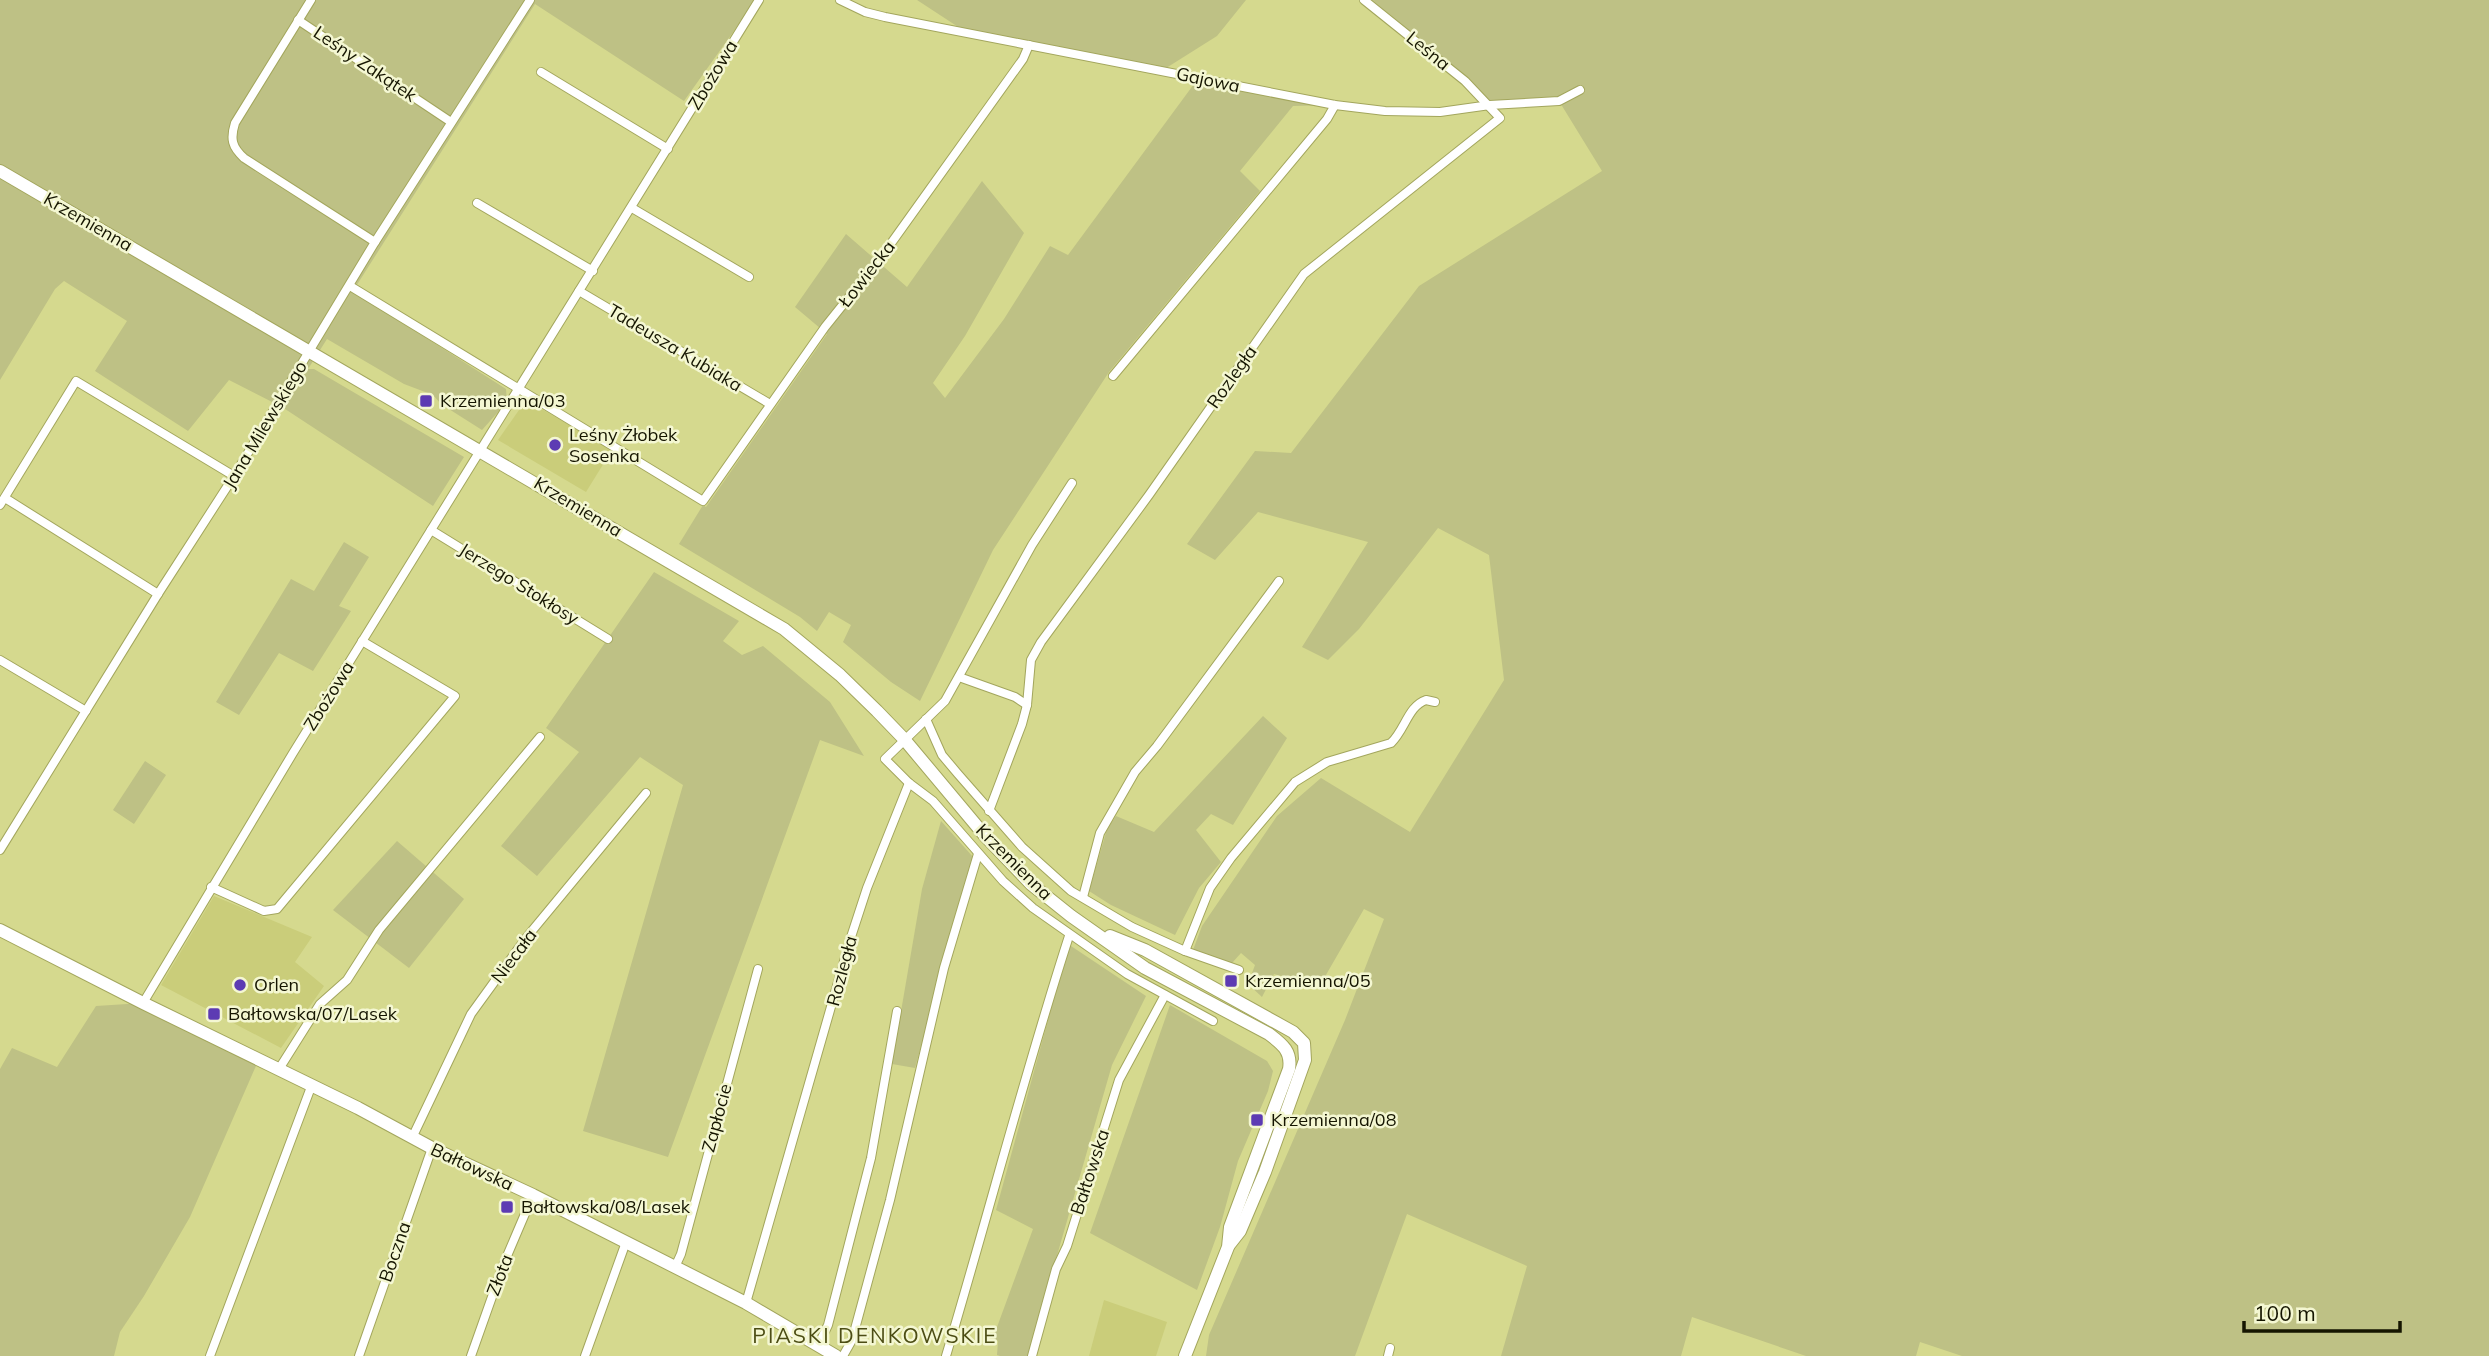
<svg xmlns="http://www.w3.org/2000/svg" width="2489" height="1356" viewBox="0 0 2489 1356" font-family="Mulish,sans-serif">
  <rect width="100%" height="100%" fill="#d5d98e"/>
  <g fill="#cacd7a">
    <path d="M526 400 612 450 586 492 498 440Z"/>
    <path d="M214 896 312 937 295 962 324 986 281 1048 161 985Z"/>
    <path d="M1104 1300 1167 1322 1156 1356H1089Z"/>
  </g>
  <g fill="#bec185">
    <path d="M0 0H756L684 101 535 4 353 291 506 389 507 402 482 430 441 404 433 395 404 384 327 339 308 369H314L464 457 433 506 282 407 229 380 188 431 95 371 127 321 64 281 55 289 0 380Z"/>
    <path d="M917 0H1246L1217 36 1163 70 1335 105 1293 106 1240 171 1260 191 1109 372 993 550 920 701 891 682 843 642 851 625 829 612 817 631 800 617 679 544 703 505 706 507 827 334 795 307 846 234 907 287 982 181 1024 233 965 336 933 383 945 398 1004 319 1050 246 1068 255 1194 84 1162 71 972 36Z"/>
    <path d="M1362 0H2489V1356H1962L1920 1342 1916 1356H1806L1692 1317 1681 1356H1501L1527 1266 1407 1214 1355 1356H1206L1209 1335 1345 1020 1384 919 1364 909 1319 987 1274 974 1262 997 1248 984 1255 965 1241 953 1232 963 1193 950 1202 926 1277 816 1321 778 1410 832 1504 680 1489 555 1438 528 1359 629 1328 660 1302 647 1368 542 1258 512 1215 560 1187 544 1255 451 1291 453 1419 286 1602 171 1559 101 1490 105Z"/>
    <path d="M344 542 369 557 339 606 351 611 313 671 279 653 239 715 216 702 291 579 314 591Z"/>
    <path d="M654 572 739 621 723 641 742 655 763 646 830 702 864 756 820 740 668 1157 583 1131 683 785 640 757 537 876 501 846 579 752 546 728Z"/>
    <path d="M1263 716 1287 738 1233 825 1211 814 1196 830 1221 862 1199 888 1175 935 1111 905 1089 891 1107 829 1116 816 1154 832Z"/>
    <path d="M145 761 166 775 134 824 113 810Z"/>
    <path d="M941 821 973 857 915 1068 892 1064 922 889Z"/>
    <path d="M397 841 464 899 409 968 333 910Z"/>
    <path d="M1071 946 1146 996 1112 1065 1028 1356H1000L997 1355 998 1341 993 1338 1033 1229 996 1210 1068 947Z"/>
    <path d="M143 1003 259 1059 190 1217 144 1296 120 1332 114 1356H0V1069L12 1048 57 1067 96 1006Z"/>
    <path d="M1170 1005 1267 1061 1273 1071 1268 1091 1238 1161 1220 1227 1197 1290 1090 1233Z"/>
  </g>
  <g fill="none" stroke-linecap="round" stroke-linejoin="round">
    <g stroke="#a3a65d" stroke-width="10">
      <g id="street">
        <path d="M311 0 235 123C230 139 232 147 244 158L375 242"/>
        <path d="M840 0 865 12 885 17 1335 105 1385 111 1440 112 1490 105 1559 101 1580 90"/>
        <path d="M298 20 451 122"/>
        <path d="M541 72 668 149"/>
        <path d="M477 203 593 271"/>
        <path d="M632 208 749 277"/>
        <path d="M350 286 703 501 825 327 882 256 1023 59 1029 45"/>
        <path d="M579 291 770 404"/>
        <path d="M1113 376 1327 119 1335 105"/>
        <path d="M1072 483 1032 545 945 701 885 759 909 783 933 801 1003 881 1033 908 1127 974 1213 1021"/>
        <path d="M5 498 158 594"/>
        <path d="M0 505 76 381 234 476"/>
        <path d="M431 530 608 639"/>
        <path d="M0 660 86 711"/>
        <path d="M959 677 1015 697 1027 705"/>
        <path d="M926 719 942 755 958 774 1022 847 1071 891 1132 927 1185 951 1239 970"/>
        <path d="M989 811 1022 724 1027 705 1031 660 1041 642 1149 495 1304 274 1500 118 1465 81 1364 0"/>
        <path d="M0 850 158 594 234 476 375 242 530 0"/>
        <path d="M211 887 264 911 277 909 455 696 362 641"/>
        <path d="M1083 897 1100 833 1135 772 1157 746 1279 581"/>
        <path d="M1185 951 1210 888 1231 858 1295 782 1327 762 1391 743C1405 730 1408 706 1426 700L1435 702"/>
        <path d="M143 1003 293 753 759 0"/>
        <path d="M279 1069 320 1004 347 980 379 930 540 737"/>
        <path d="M412 1138 471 1014 526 938 646 793"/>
        <path d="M675 1267 681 1254 758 969"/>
        <path d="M746 1303 851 937 867 888 909 783"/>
        <path d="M818 1346 828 1325 871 1158 897 1011"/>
        <path d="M210 1356 311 1087"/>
        <path d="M359 1356 432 1148"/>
        <path d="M471 1356 504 1263 533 1195"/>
        <path d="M585 1356 626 1242"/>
        <path d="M843 1356 852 1340 890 1200 944 968 978 854"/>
        <path d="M946 1356C988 1216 1024 1075 1069 936"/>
        <path d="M1032 1356 1056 1269 1067 1246 1119 1080 1165 995"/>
        <path d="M1388 1356 1390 1348"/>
      </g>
    </g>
    <g stroke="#a3a65d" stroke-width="14">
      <g id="secondary">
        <path d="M0 171 784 629 840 675 877 711 904 739 986 837 1031 884 1071 916 1145 968 1269 1034C1282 1044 1292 1051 1289 1069L1230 1227 1228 1247 1185 1356"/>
        <path d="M0 930 143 1003 358 1108 432 1148 533 1195 746 1303 836 1356"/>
        <path d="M1110 936 1145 950 1293 1032 1304 1043 1305 1060 1265 1172 1240 1231 1229 1245"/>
      </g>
    </g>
    <use href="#street" stroke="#fff" stroke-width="8"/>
    <use href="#secondary" stroke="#fff" stroke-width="12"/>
  </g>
  <g fill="#5d3bb3" stroke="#f4f7d2" stroke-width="2.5">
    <rect x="419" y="394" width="14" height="14" rx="3.5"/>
    <circle cx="555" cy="445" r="7"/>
    <rect x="1224" y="974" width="14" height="14" rx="3.5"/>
    <circle cx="240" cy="985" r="7"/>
    <rect x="207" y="1007" width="14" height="14" rx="3.5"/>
    <rect x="1250" y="1113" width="14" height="14" rx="3.5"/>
    <rect x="500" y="1200" width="14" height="14" rx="3.5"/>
  </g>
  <g text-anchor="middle" stroke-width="5" stroke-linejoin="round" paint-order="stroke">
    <g font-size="18" fill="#151500" stroke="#f4f7d2">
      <text transform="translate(1428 51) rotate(39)" y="6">Leśna</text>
      <text transform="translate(365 64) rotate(34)" y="6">Leśny Zakątek</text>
      <text transform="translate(713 75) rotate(-59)" y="6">Zbożowa</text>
      <text transform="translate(1208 80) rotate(12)" y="6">Gajowa</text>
      <text transform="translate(88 222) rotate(30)" y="6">Krzemienna</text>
      <text transform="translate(867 274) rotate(-52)" y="6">Łowiecka</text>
      <text transform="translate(675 348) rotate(31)" y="6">Tadeusza Kubiaka</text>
      <text transform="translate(1232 377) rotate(-55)" y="6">Rozległa</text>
      <text transform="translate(265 425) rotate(-59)" y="6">Jana Milewskiego</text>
      <text transform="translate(578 507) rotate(31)" y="6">Krzemienna</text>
      <text transform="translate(519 584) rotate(32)" y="6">Jerzego Stokłosy</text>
      <text transform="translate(329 696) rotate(-58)" y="6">Zbożowa</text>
      <text transform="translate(1014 862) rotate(45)" y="6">Krzemienna</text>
      <text transform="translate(514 956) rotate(-53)" y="6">Niecała</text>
      <text transform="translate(842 971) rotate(-75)" y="6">Rozległa</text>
      <text transform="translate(717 1118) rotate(-75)" y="6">Zapłocie</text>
      <text transform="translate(472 1167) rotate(25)" y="6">Bałtowska</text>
      <text transform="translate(1090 1172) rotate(-72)" y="6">Bałtowska</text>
      <text transform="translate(395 1252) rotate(-71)" y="6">Boczna</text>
      <text transform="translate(500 1275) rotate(-69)" y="6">Złota</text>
    </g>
    <g font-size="18" fill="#151500" stroke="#f4f7d2" text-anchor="start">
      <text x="440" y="407">Krzemienna/03</text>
      <text x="569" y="441">Leśny Żłobek<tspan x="569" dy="21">Sosenka</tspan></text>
      <text x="1245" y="987">Krzemienna/05</text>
      <text x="254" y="991">Orlen</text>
      <text x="228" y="1020">Bałtowska/07/Lasek</text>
      <text x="1271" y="1126">Krzemienna/08</text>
      <text x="521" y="1213">Bałtowska/08/Lasek</text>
    </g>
    <g font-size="21" letter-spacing="2" fill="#4c4d14" stroke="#f4f7d2">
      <text x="875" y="1343">PIASKI DENKOWSKIE</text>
    </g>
  </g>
  <path d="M2244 1321v10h156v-10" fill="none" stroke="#151500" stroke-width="3.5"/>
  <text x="2254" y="1321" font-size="21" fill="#151500" stroke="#f4f7d2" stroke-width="5" paint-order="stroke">100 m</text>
</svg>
